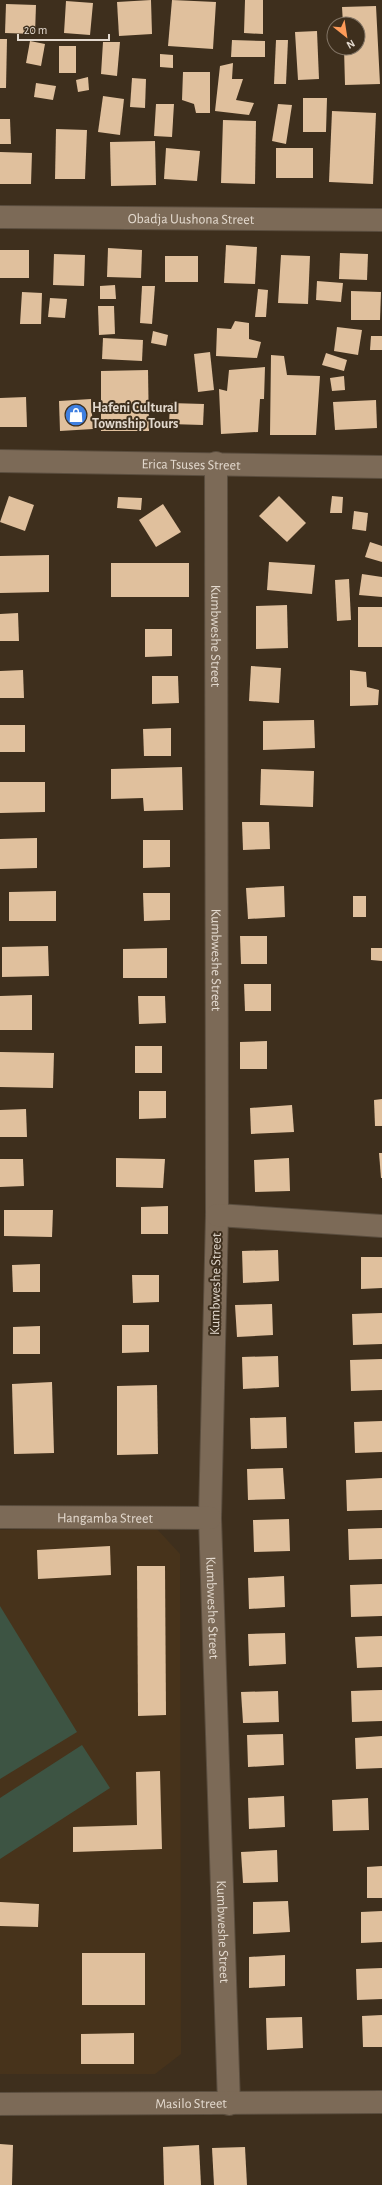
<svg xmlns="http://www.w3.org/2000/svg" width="382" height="2185" viewBox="0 0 382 2185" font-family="'Alegreya Sans',sans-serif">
  <rect width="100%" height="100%" fill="#3e2f1d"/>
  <path fill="#47331b" d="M156 1528 180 1554 181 2054 155 2074H0V1530Z"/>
  <g fill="#3d5443">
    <path d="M0 1606 77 1732 0 1779Z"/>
    <path d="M82 1745 110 1788 0 1859V1798Z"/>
  </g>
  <g fill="#e0c09d">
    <path d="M151 0 152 34 119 36 117 2Z"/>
    <path d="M172 0 216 2 213 49 168 46Z"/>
    <path d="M245 0H263V34L244 33Z"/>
    <path d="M66 1 93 3 90 35 64 33Z"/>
    <path d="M6 4 36 5 35 34 5 33Z"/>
    <path d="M376 6 380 84 345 85 344 48H358V24H343L342 7Z"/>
    <path d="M317 31 319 79 298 80 295 32Z"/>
    <path d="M0 39H7L6 88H0Z"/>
    <path d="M232 40 265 41V57H231Z"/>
    <path d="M276 40H288L286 84H274Z"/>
    <path d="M30 41 45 44 41 66 26 63Z"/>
    <path d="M103 42H120L117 76 101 74Z"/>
    <rect x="59" y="46" width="17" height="27"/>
    <path d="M160 54 173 55V68L160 67Z"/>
    <path d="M233 63 232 79H243L236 100 254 103 249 115 215 111 220 66Z"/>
    <path d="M183 72H210V113H196L194 104 182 100Z"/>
    <path d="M88 77 89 90 78 92 76 80Z"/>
    <path d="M132 78 146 79 145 108 130 107Z"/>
    <path d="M36 83 56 86 53 100 34 97Z"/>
    <path d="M103 96 124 99 120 135 98 132Z"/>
    <path d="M303 98H327L326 132H303Z"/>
    <path d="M156 104H174L172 137 154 136Z"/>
    <path d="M278 104 292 105 286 144 272 141Z"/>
    <path d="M332 111 376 113 373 184 329 182Z"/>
    <path d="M0 119H10L11 144H0Z"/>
    <path d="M223 120 256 121 255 184 221 183Z"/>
    <path d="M56 129 87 130 85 179H55Z"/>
    <path d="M155 141 156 185 111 186 110 142Z"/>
    <path d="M166 148 200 151 197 181 164 179Z"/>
    <rect x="276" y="148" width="37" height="30"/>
    <path d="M0 152 32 153 31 184H0Z"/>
    <path d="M226 245 257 247 255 284 224 283Z"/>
    <path d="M108 248 142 250 141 278 107 277Z"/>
    <rect x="0" y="250" width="29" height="28"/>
    <path d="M340 253 368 254 367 280 339 279Z"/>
    <path d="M54 254 85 255 84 286 53 285Z"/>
    <path d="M281 255 310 256 308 304 278 303Z"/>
    <rect x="165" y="256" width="33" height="26"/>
    <path d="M317 281 343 283 341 302 316 300Z"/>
    <path d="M115 285 116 299H100V286Z"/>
    <path d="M142 286H155L152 324 140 323Z"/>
    <path d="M258 289 268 290 266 317H255Z"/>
    <path d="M351 291 381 292 380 320H351Z"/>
    <path d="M22 292 42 293 41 324H20Z"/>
    <path d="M50 298 67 299 65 318 48 317Z"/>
    <path d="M98 306H114L115 334 99 335Z"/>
    <path d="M235 321 249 323V339L261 342 257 358 216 356 217 328 231 329Z"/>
    <path d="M337 327 362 330 358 355 334 351Z"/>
    <path d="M153 331 168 335 166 346 151 343Z"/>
    <path d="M371 336H382V350H370Z"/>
    <path d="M103 338 143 340 142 361 102 359Z"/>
    <path d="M210 352 214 390 198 392 194 354Z"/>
    <path d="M326 353 347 360 344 371 322 365Z"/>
    <path d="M271 355 284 356 287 375 320 376 316 435H270Z"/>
    <path d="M265 367 264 399H260L258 432 221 434 219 389 227 391 229 370Z"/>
    <path d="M148 370 149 431H101V371Z"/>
    <path d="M344 376 345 390 332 391 330 378Z"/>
    <path d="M26 397 27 427H0V398Z"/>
    <path d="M91 399 93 429 60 431 59 401Z"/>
    <path d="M376 400 377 428 335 430 333 402Z"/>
    <path d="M170 403 204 404 203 425 169 424Z"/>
    <path d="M9 496 34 505 25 531 0 522Z"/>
    <path d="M279 496 306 523 287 542 259 516Z"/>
    <path d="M332 496 343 497 342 513H330Z"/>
    <path d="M118 497 142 498 141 510 117 508Z"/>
    <path d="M163 504 181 532 156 547 139 520Z"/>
    <path d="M354 511 368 513 366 531 352 529Z"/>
    <path d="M370 542 382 546V562L365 557Z"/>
    <path d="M49 555V592L0 593V556Z"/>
    <path d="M269 562 315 565 312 594 267 590Z"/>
    <rect x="111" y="563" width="78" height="34"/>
    <path d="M362 574 382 577V597L359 595Z"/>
    <path d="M349 579 351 620 337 621 335 580Z"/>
    <path d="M287 605 288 648 256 649V606Z"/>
    <rect x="358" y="607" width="24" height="40"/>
    <path d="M18 613 19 641H0V614Z"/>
    <path d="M145 629H172V656L145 657Z"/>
    <path d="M251 666 281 668 279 703 249 701Z"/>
    <path d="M23 670 24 698H0V671Z"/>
    <path d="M350 670 366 672 367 687 379 690 378 705 350 706Z"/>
    <path d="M152 676H178L179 703 152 704Z"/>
    <path d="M314 720 315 748 263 750V721Z"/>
    <rect x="0" y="725" width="25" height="27"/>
    <path d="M171 728V756H144L143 729Z"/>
    <path d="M182 767 183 810 144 811 143 798 111 799V769Z"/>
    <path d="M261 769 314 771 313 807 260 805Z"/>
    <path d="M0 782H45V812L0 813Z"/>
    <path d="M242 822H269L270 849 243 850Z"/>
    <path d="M37 838V868L0 869V839Z"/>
    <path d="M143 840H170V867L143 868Z"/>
    <path d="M284 886 285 917 248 919 246 888Z"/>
    <path d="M56 891V921H9V892Z"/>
    <path d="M143 893H170V920L144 921Z"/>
    <rect x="353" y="896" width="13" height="21"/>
    <path d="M240 936H267V964H241Z"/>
    <path d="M48 946 49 976 2 977V947Z"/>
    <path d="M167 948V978H123V949Z"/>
    <path d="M371 948H382V961L371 960Z"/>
    <path d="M244 984H271V1011H245Z"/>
    <path d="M32 995V1030H0V996Z"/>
    <path d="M138 996H165L166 1023 139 1024Z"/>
    <path d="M267 1041V1069H240V1042Z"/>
    <rect x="135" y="1046" width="27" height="27"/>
    <path d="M0 1052 54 1053 53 1088 0 1087Z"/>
    <path d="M139 1091H166V1118L139 1119Z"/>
    <path d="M382 1099V1126H375L374 1100Z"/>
    <path d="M292 1105 294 1132 251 1134 250 1108Z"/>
    <path d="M26 1109 27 1137H0V1110Z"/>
    <path d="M379 1153H382V1178H381Z"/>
    <path d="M116 1158 165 1159 163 1188 116 1187Z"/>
    <path d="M289 1158 290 1191 255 1192 254 1160Z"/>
    <path d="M0 1159H23L24 1186 0 1187Z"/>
    <path d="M168 1206V1234H141V1207Z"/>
    <path d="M4 1210H53L52 1237 4 1236Z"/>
    <path d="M278 1250 279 1281 243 1283 242 1251Z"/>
    <path d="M361 1257H382V1288L361 1289Z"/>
    <path d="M40 1264V1292H13L12 1265Z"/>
    <path d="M132 1275H159V1302L133 1303Z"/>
    <path d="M272 1304 273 1335 237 1337 235 1305Z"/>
    <path d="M382 1313V1344L353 1345 352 1314Z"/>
    <path d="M122 1325H149V1352L122 1353Z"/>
    <path d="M40 1326V1354H13V1327Z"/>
    <path d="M278 1356 279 1387 243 1389 242 1357Z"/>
    <path d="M382 1359V1390L351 1391 350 1360Z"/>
    <path d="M52 1382 54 1453 14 1454 12 1384Z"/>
    <path d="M157 1385 158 1454 117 1455V1386Z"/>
    <path d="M286 1417 287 1448 251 1449 250 1418Z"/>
    <path d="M382 1421V1452L355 1453 354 1422Z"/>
    <path d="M283 1468 285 1499 248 1500 247 1469Z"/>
    <path d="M382 1478V1510L347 1511 346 1480Z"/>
    <path d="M289 1519 290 1551 254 1552 253 1520Z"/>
    <path d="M382 1528V1559L349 1560 348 1529Z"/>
    <path d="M110 1546 111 1575 38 1579 37 1550Z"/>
    <path d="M137 1566H165L166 1715 138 1716Z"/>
    <path d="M284 1576 285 1607 249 1609 248 1578Z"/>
    <path d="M382 1584V1616L351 1617 350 1585Z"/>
    <path d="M285 1633 286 1664 249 1666 248 1634Z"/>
    <path d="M382 1636V1667L357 1668 355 1637Z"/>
    <path d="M382 1690V1721L352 1722 351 1691Z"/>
    <path d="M278 1691 279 1722 243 1723 241 1692Z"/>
    <path d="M283 1734 284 1765 248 1767 247 1735Z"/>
    <path d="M382 1736V1768L356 1769 355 1738Z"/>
    <path d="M160 1771 162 1849 73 1852V1827L137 1825 136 1772Z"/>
    <path d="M284 1796 285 1827 249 1829 248 1798Z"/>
    <path d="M368 1798 369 1830 333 1831 332 1800Z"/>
    <path d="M277 1850 278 1882 243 1883 241 1852Z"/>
    <path d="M382 1866V1898H367V1867Z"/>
    <path d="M288 1901 290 1932 253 1934V1902Z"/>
    <path d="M0 1902 39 1904 38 1927 0 1926Z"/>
    <path d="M382 1911V1942L361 1943V1912Z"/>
    <rect x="82" y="1953" width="63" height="52"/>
    <path d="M285 1955V1986L249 1988V1957Z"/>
    <path d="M382 1968V1999L357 2000 356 1969Z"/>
    <path d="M382 2015V2047H363L362 2016Z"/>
    <path d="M302 2017 303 2048 267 2050 266 2018Z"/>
    <path d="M134 2033V2064H81V2034Z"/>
    <path d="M0 2144 13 2145 12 2185H0Z"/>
    <path d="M199 2145 201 2185H164L163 2147Z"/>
    <path d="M245 2147 247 2185H214L212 2148Z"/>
  </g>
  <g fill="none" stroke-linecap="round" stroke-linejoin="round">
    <g stroke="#5a4d3e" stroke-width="24">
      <g id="minor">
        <path id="s1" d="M0 217 382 220"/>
        <path id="s2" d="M0 461 382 467"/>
        <path id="s3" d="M216 463 217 1215 210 1518 229 2104"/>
        <path d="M217 1215 382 1226"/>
        <path id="s4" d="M0 1517 210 1518"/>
        <path id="s5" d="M0 2104 382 2102"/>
      </g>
    </g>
    <use href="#minor" stroke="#7c6a57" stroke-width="22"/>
  </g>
  <defs>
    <g id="shop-disc" transform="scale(1.15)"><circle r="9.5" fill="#3f7fe0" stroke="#3e2f1d"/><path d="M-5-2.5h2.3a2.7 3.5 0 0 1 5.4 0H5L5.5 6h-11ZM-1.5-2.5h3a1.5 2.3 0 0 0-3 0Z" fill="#fff"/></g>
  </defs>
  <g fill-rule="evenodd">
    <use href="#shop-disc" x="76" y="415"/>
  </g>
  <g text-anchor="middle" stroke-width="4" stroke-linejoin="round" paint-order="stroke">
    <g font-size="14" fill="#e3d9ce" stroke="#3e2f1d">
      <text dy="5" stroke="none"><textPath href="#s1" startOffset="191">Obadja Uushona Street</textPath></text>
      <text dy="5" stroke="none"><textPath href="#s2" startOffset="191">Erica Tsuses Street</textPath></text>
      <text dy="5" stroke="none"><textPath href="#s3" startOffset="173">Kumbweshe Street</textPath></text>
      <text dy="5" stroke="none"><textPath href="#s3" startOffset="497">Kumbweshe Street</textPath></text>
      <text transform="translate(215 1284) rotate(-89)" y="5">Kumbweshe Street</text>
      <text dy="5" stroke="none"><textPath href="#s4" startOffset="105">Hangamba Street</textPath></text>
      <text dy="5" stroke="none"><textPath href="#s3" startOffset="1145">Kumbweshe Street</textPath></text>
      <text dy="5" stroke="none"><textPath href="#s3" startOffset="1469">Kumbweshe Street</textPath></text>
      <text dy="5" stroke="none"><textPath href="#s5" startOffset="191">Masilo Street</textPath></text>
    </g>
    <g font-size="14" font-weight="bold" fill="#e3d9ce" stroke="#3e2f1d" text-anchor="start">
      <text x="92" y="412">Hafeni Cultural<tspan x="92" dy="16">Township Tours</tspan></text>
    </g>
  </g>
  <g transform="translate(346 36) rotate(150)"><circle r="19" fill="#3e2f1d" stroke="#807364"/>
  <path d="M0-3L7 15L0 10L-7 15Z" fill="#fe9b59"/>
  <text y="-6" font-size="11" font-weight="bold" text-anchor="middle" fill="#e3d9ce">N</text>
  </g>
  <path d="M18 34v6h91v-6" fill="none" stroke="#e3d9ce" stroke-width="2"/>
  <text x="24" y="34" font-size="12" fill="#e3d9ce" stroke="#3e2f1d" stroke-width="3" paint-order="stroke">20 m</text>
</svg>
